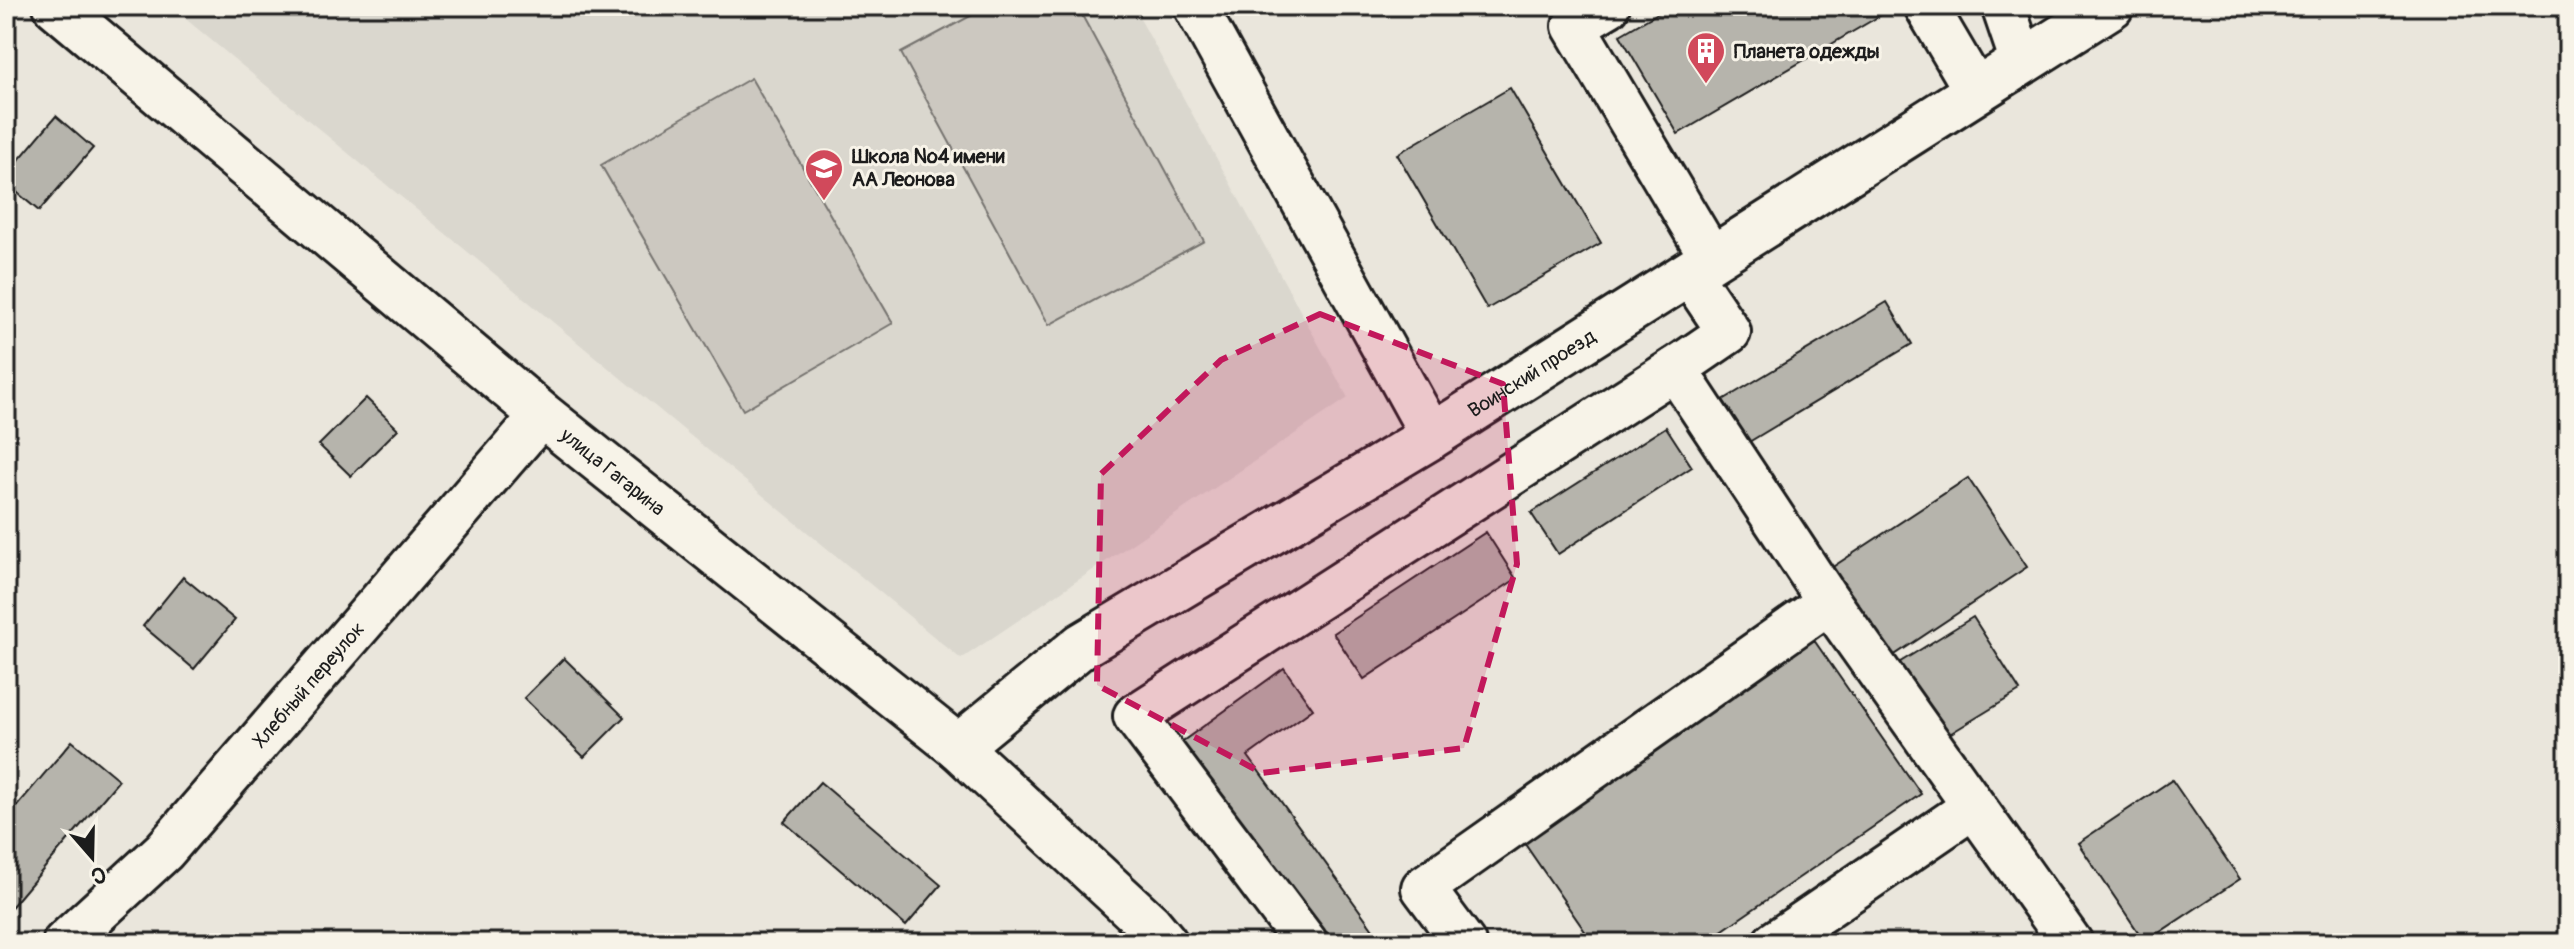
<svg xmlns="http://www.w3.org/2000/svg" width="2574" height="949" viewBox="0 0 2574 949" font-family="Pangolin,sans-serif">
  <rect width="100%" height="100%" fill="#eae6dc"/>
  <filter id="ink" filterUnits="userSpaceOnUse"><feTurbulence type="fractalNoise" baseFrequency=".0125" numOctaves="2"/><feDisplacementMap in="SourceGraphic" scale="16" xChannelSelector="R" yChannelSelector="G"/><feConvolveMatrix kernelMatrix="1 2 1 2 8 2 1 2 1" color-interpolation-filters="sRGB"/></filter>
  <g filter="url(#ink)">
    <path fill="#dad7ce" d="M170 6H1133L1348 398 961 659Z"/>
    <g fill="#ccc8c0" stroke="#74726e" stroke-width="2">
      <path d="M989 6H1077L1204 241 1049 325 901 53Z"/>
      <path d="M751 78 893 323 743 410 601 165Z"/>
    </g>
    <g fill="#b6b4ac" stroke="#1c1c1c" stroke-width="2">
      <path d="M1670 6H1885L1888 11 1678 134 1620 35Z"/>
      <path d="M1510 88 1601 243 1487 309 1397 154Z"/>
      <path d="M56 116 93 148 39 211 6 183V175Z"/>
      <path d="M1887 302 1912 344 1749 442 1723 400Z"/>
      <path d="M366 398 398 429 351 476 319 445Z"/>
      <path d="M1666 427 1692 467 1558 554 1531 513Z"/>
      <path d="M1968 478 2027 567 1884 662 1825 572Z"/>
      <path d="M1486 532 1516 579 1364 679 1333 633Z"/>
      <path d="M183 577 235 620 194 669 143 626Z"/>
      <path d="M1973 617 2020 691 1943 738 1897 664Z"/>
      <path d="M1809 633 1921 794 1704 943H1593L1518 834Z"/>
      <path d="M564 658 624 717 584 757 524 698Z"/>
      <path d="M1284 668 1313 709 1248 756 1383 943H1318L1176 746Z"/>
      <path d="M72 741 119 780 8 911 6 819Z"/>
      <path d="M2172 780 2240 879 2145 942 2078 843Z"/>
      <path d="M820 782 941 885 906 926 784 822Z"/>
    </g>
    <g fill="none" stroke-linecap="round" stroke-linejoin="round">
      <g stroke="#1c1c1c" stroke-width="48">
        <g id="minor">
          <path d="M1195 6 1432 436"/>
          <path d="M1608 6 1574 26 1712 259"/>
          <path d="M1926 6 1976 91"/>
          <path d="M2003 6 2022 62"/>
          <path d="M1675 369 1729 332 1689 273"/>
          <path id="s1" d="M64 943 164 851 542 415"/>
          <path d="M1306 943 1135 716 1675 369 1829 602 2071 943"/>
          <path d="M1464 943 1423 888 1829 602"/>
          <path d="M1774 943 1973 807"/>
        </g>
      </g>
      <g stroke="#1c1c1c" stroke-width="50">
        <g id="major">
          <path id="s2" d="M56 6 542 415 958 747 1150 925 1165 943"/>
          <path id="s3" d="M958 747 1081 646 1432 436 2111 6"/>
        </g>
      </g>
      <use href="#minor" stroke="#f7f3e8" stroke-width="42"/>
      <use href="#major" stroke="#f7f3e8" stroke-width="44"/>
    </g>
  </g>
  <path fill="#c2185b" fill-opacity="0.2" stroke="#c2185b" stroke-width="6" stroke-dasharray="16 10" stroke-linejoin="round" d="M1320 314 1503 384 1517 564 1464 748 1262 773 1097 685 1101 474 1221 360Z"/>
  <defs>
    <g id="building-pin" transform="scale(2)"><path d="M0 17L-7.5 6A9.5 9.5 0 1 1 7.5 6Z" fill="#d1495b" stroke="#f7f3e8"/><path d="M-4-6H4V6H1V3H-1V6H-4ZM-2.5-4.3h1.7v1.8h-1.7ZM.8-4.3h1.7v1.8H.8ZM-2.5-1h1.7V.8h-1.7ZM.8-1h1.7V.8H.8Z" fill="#fff"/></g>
    <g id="school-pin" transform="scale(2)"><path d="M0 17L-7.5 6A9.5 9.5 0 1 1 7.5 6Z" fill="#d1495b" stroke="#f7f3e8"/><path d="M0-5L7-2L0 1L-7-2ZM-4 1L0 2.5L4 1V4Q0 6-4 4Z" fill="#fff"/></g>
  </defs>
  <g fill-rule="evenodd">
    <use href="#building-pin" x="1706" y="51"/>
    <use href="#school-pin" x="824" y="168"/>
  </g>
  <g text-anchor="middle" stroke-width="6" stroke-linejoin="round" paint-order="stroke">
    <g font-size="20" font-weight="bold" fill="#1c1c1c" stroke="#f7f3e8" text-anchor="start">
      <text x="1734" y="58">Планета одежды</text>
      <text x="852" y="163">Школа №4 имени<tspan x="852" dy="23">АА Леонова</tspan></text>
    </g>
    <g font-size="20" fill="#1c1c1c" stroke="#f7f3e8">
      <text dy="7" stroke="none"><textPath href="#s3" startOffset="686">Воинский проезд</textPath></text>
      <text dy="7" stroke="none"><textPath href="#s2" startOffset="726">улица Гагарина</textPath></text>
      <text dy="7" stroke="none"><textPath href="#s1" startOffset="356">Хлебный переулок</textPath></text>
    </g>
  </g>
  <rect width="2574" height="949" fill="none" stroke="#f7f3e8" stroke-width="32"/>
  <rect x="16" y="16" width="2542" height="917" fill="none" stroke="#1c1c1c" stroke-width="3" filter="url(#ink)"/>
  <g transform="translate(92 857) rotate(160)" stroke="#f7f3e8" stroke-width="6" paint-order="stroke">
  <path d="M0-6L14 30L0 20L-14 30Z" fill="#1c1c1c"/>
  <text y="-12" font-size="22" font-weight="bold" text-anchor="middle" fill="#1c1c1c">С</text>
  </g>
</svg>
